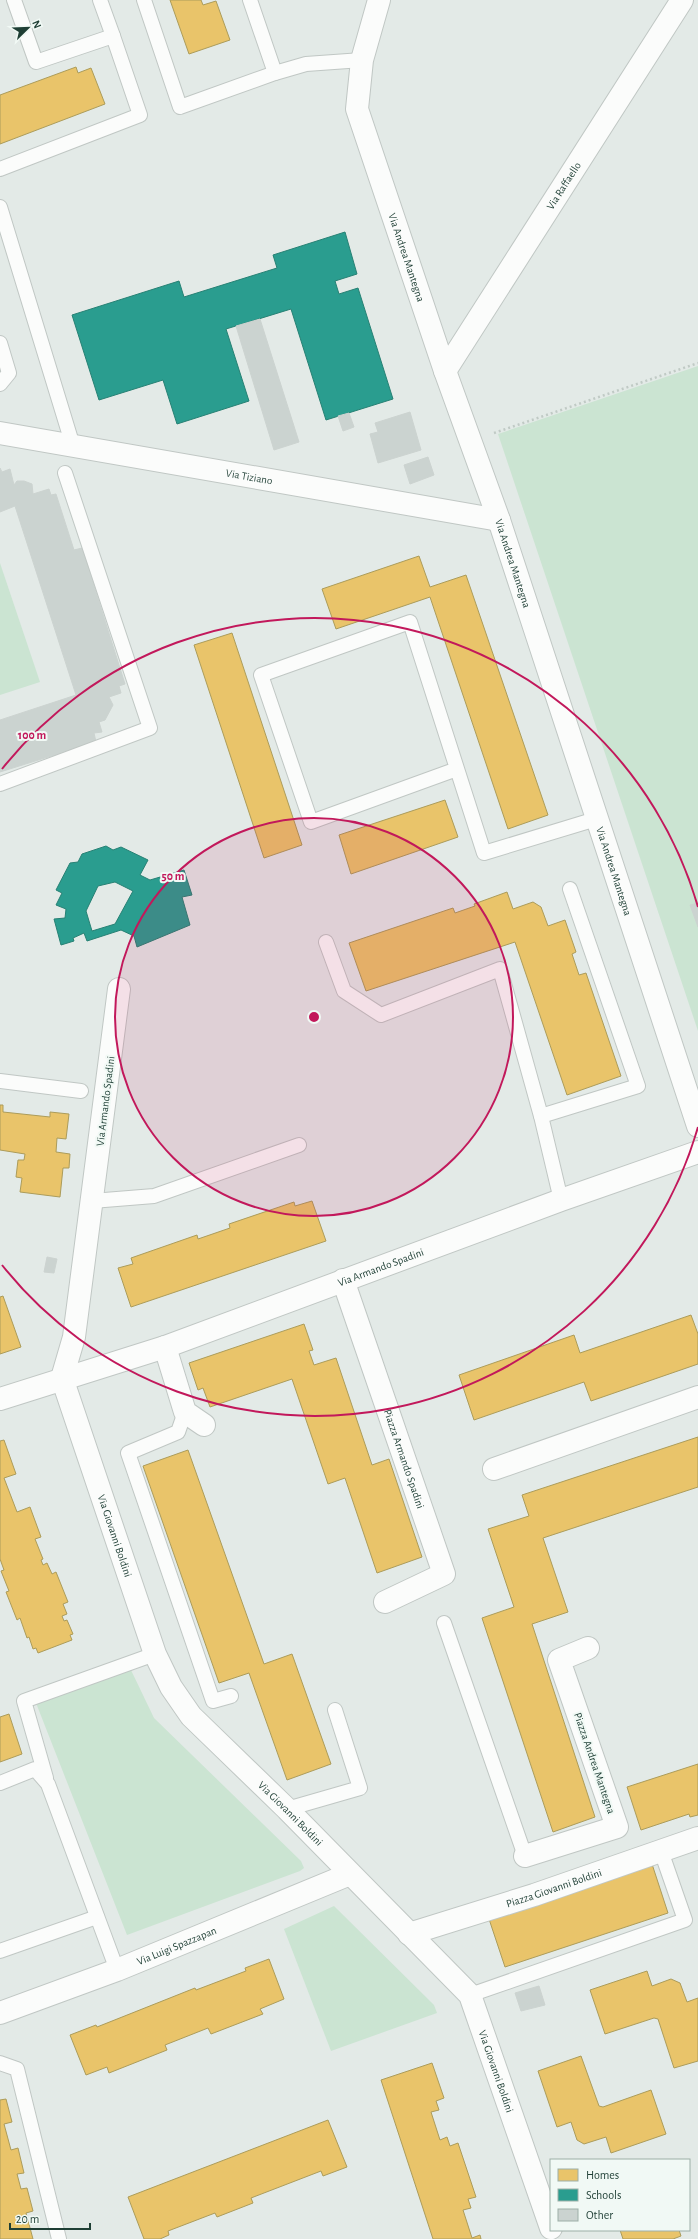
<svg xmlns="http://www.w3.org/2000/svg" width="698" height="2239" viewBox="0 0 698 2239" font-family="'Alegreya Sans',sans-serif">
  <rect width="100%" height="100%" fill="#e3eae7"/>
  <g fill="#cbe4d2">
    <path d="M698 366V1031L498 434Z"/>
    <path d="M0 563 40 682 0 695Z"/>
    <path d="M130 1668 154 1718 301 1861 304 1868 300 1871 127 1935 36 1703Z"/>
    <path d="M334 1906 434 2005 437 2013 331 2051 284 1929Z"/>
  </g>
  <g fill="#e9c46a" stroke="#ac9c5a">
    <path d="M170 0H201L203 5 216 1 230 40 189 54Z"/>
    <path d="M76 67 78 73 91 68 105 104 0 144V95Z"/>
    <path d="M419 556 430 587 466 575 548 815 508 829 430 597 336 629 322 589Z"/>
    <path d="M232 633 302 845 264 858 194 645Z"/>
    <path d="M445 800 458 837 351 874 339 835Z"/>
    <path d="M507 892 513 909 533 902 541 907 548 926 565 920 576 952 572 954 579 975 586 973 621 1076 567 1095 515 942 366 991 349 943 453 908 455 913 475 906 474 904Z"/>
    <path d="M0 1105H3V1112L50 1117V1112L69 1114 66 1139 57 1138 56 1152 70 1154 69 1168H63L60 1197 20 1192 22 1178 16 1177 18 1160H24L25 1154 0 1150Z"/>
    <path d="M312 1201 326 1241 131 1307 118 1268 133 1264 131 1258 197 1235 198 1239 230 1228 229 1224 294 1202 295 1206Z"/>
    <path d="M3 1296 21 1347 0 1354V1297Z"/>
    <path d="M691 1315 698 1334V1364L591 1401 584 1382 474 1420 459 1375 574 1335 580 1353Z"/>
    <path d="M304 1324 313 1350 309 1351 314 1365 336 1358 372 1465 389 1459 422 1557 377 1573 345 1478 328 1484 292 1379 210 1407 203 1388 198 1390 189 1363Z"/>
    <path d="M698 1437V1487L543 1538 568 1612 532 1624 595 1817 553 1832 482 1618 514 1607 488 1529 529 1516 522 1495Z"/>
    <path d="M4 1440 16 1474 4 1478 17 1512 30 1507 41 1537 35 1539 43 1559 41 1560 43 1565 47 1563 52 1574 56 1572 68 1602 63 1604 67 1614 62 1616 64 1621 67 1620 73 1634 70 1635 72 1640 38 1653 36 1648 33 1649 29 1637 27 1638 20 1618 17 1620 6 1592 9 1591 1 1571 4 1570 0 1559V1441Z"/>
    <path d="M188 1450 264 1664 292 1654 331 1764 287 1780 249 1673 219 1683 143 1466Z"/>
    <path d="M9 1714 22 1754 0 1762V1717Z"/>
    <path d="M698 1764V1815L690 1817 689 1814 641 1830 627 1787Z"/>
    <path d="M652 1864 668 1913 505 1967 489 1919Z"/>
    <path d="M269 1959 284 1999 260 2009 263 2014 211 2034 208 2028 165 2045 167 2050 109 2073 107 2067 86 2075 70 2035 96 2025 97 2027 195 1988 196 1990 246 1971 245 1968Z"/>
    <path d="M647 1971 652 1986 671 1979 680 1983 687 2002 698 1998V2061L674 2068 658 2019 654 2018 605 2034 590 1990Z"/>
    <path d="M581 2056 599 2106 603 2107 651 2090 666 2134 611 2153 606 2137 584 2144 577 2140 571 2122 557 2127 538 2071Z"/>
    <path d="M432 2063 444 2098 436 2101 439 2110 431 2112 440 2140 447 2137 450 2146 458 2143 476 2197 468 2199 471 2208 463 2210 472 2238 480 2235 481 2239H433L381 2080Z"/>
    <path d="M6 2099 12 2122 4 2124 11 2150 18 2148 24 2173 17 2174 21 2189 27 2188 33 2211 26 2213 33 2239H0V2100Z"/>
    <path d="M328 2120 347 2167 323 2176 321 2171 251 2198 253 2203 217 2217 215 2213 168 2231 169 2235 160 2239H144L128 2197Z"/>
    <path d="M620 2230H679L681 2236 673 2239H623Z"/>
  </g>
  <g fill="#2a9d8f" stroke="#278174" fill-rule="evenodd">
    <path d="M345 232 357 274 335 281 339 294 358 288 393 399 326 420 291 309 226 329 249 401 177 424 163 380 99 400 72 315 179 281 184 297 277 268 273 255Z"/>
    <path d="M106 846 113 850 121 847 148 860 140 875 150 880 184 870 192 895 182 897 190 925 137 947 134 936 121 930 87 941 84 933 73 938 74 941 61 945 54 919 65 918 66 909 56 905 62 893 56 890 70 863 78 862 82 854ZM115 882 133 891 115 924 92 931 86 911 98 886Z"/>
  </g>
  <g fill="#cbd3d0" stroke="#ccd3d0">
    <path d="M260 319 299 442 274 450 236 326Z"/>
    <path d="M410 412 421 450 378 463 370 434 378 432 375 423Z"/>
    <path d="M349 413 354 427 343 431 338 416Z"/>
    <path d="M428 457 434 475 410 484 404 465Z"/>
    <path d="M0 468 2 472 10 469 14 485 17 481H24L32 484 33 494 49 489 51 495 56 494 74 550 82 548 125 684 119 686 121 693 109 697 113 705 105 720 99 722 102 732 94 733 96 742 0 772V720L76 695 15 506 0 512Z"/>
    <path d="M698 903V927L690 905Z"/>
    <path d="M47 1257 57 1259 54 1273 44 1272Z"/>
    <path d="M539 1986 545 2005 521 2011 515 1993Z"/>
  </g>
  <g fill="none" stroke-linecap="round" stroke-linejoin="round">
    <g stroke="#c0c7c4" stroke-width="16">
      <g id="lane">
        <path d="M100 0 113 36"/>
        <path d="M144 0 180 107 275 73 306 64 362 60"/>
        <path d="M250 0 275 73"/>
        <path d="M0 169 140 115 113 36 36 62 14 0"/>
        <path d="M0 207 73 446"/>
        <path d="M0 343 9 373 0 384"/>
        <path d="M457 769 311 822 261 675 410 622 484 853 596 819"/>
        <path d="M0 784 150 728 65 473"/>
        <path d="M326 942 344 991 381 1015 500 969 541 1116 561 1200"/>
        <path d="M0 1081 81 1091"/>
        <path d="M541 1116 638 1086 570 889"/>
        <path d="M92 1201 154 1196 299 1145"/>
        <path d="M185 1412 178 1432 128 1453 213 1701 231 1696"/>
        <path d="M444 1623 525 1856"/>
        <path d="M46 1778 24 1701 155 1654"/>
        <path d="M0 1783 35 1769 48 1784 117 1970"/>
        <path d="M287 1809 360 1788 335 1710"/>
        <path d="M0 1951 97 1917"/>
        <path d="M470 1995 685 1920 661 1851"/>
        <path d="M0 2063 17 2069 59 2239"/>
      </g>
    </g>
    <g stroke="#c0c7c4" stroke-width="24">
      <g id="street">
        <path id="s1" d="M379 0 362 60 357 109 445 371 499 520 698 1126"/>
        <path id="s2" d="M445 371 682 0"/>
        <path id="s3" d="M0 433 499 520"/>
        <path id="s4" d="M119 989 74 1337 62 1378 155 1654 171 1687 191 1716 287 1809 470 1995 551 2228"/>
        <path id="s5" d="M343 1280 444 1574 385 1602"/>
        <path d="M165 1347 185 1412 204 1425"/>
        <path id="s6" d="M0 1399 165 1347 561 1200 698 1152"/>
        <path d="M494 1469 698 1397"/>
        <path d="M525 1856 617 1827 559 1660 588 1648"/>
        <path id="s7" d="M409 1934 534 1895 698 1838"/>
        <path id="s8" d="M0 2013 117 1970 350 1874"/>
      </g>
    </g>
    <path stroke="#c0cac5" stroke-width="2.5" stroke-dasharray="2 3" stroke-linecap="butt" d="M494 433 698 363"/>
    <use href="#lane" stroke="#fbfcfb" stroke-width="14"/>
    <use href="#street" stroke="#fbfcfb" stroke-width="22"/>
  </g>
  <circle cx="314" cy="1017" r="199" fill="#c2185b" fill-opacity=".12"/>
  <g fill="none" stroke="#c2185b" stroke-width="2">
    <circle cx="314" cy="1017" r="199"/>
    <path d="M698 1127A399 399 0 0 1 2 1265M2 769A399 399 0 0 1 698 907"/>
  </g>
  <g text-anchor="middle" stroke-width="4" stroke-linejoin="round" paint-order="stroke">
    <g font-size="11" fill="#1f3f35" stroke="#f1f9f5">
      <text dy="4" stroke="none"><textPath href="#s2" startOffset="220">Via Raffaello</textPath></text>
      <text dy="4" stroke="none"><textPath href="#s1" startOffset="268">Via Andrea Mantegna</textPath></text>
      <text dy="4" stroke="none"><textPath href="#s3" startOffset="253">Via Tiziano</textPath></text>
      <text dy="4" stroke="none"><textPath href="#s1" startOffset="592">Via Andrea Mantegna</textPath></text>
      <text dy="4" stroke="none"><textPath href="#s1" startOffset="916">Via Andrea Mantegna</textPath></text>
      <text transform="translate(105 1101) rotate(-83)" y="4">Via Armando Spadini</text>
      <text dy="4" stroke="none"><textPath href="#s6" startOffset="403">Via Armando Spadini</textPath></text>
      <text dy="4" stroke="none"><textPath href="#s5" startOffset="189">Piazza Armando Spadini</textPath></text>
      <text dy="4" stroke="none"><textPath href="#s4" startOffset="560">Via Giovanni Boldini</textPath></text>
      <text transform="translate(595 1763) rotate(71)" y="4">Piazza Andrea Mantegna</text>
      <text dy="4" stroke="none"><textPath href="#s4" startOffset="896">Via Giovanni Boldini</textPath></text>
      <text dy="4" stroke="none"><textPath href="#s7" startOffset="152">Piazza Giovanni Boldini</textPath></text>
      <text dy="4" stroke="none"><textPath href="#s8" startOffset="189">Via Luigi Spazzapan</textPath></text>
      <text dy="4" stroke="none"><textPath href="#s4" startOffset="1232">Via Giovanni Boldini</textPath></text>
    </g>
  </g>
  <circle cx="314" cy="1017" r="6" fill="#c2185b" stroke="#f1f9f5" stroke-width="2"/>
  <g font-size="12" text-anchor="middle" font-weight="bold" fill="#c2185b" stroke="#f1f9f5" stroke-width="4" stroke-linejoin="round" paint-order="stroke">
    <text x="32" y="739">100 m</text>
    <text x="173" y="880">50 m</text>
  </g>
  <rect x="550" y="2159" width="140" height="72" fill="#f1f9f5" stroke="#9dafa8"/>
  <rect x="558" y="2169" width="20" height="12" fill="#e9c46a" stroke="#9dafa8"/>
  <text x="586" y="2179" font-size="12" fill="#1f3f35">Homes</text>
  <rect x="558" y="2189" width="20" height="12" fill="#2a9d8f" stroke="#9dafa8"/>
  <text x="586" y="2199" font-size="12" fill="#1f3f35">Schools</text>
  <rect x="558" y="2209" width="20" height="12" fill="#cbd3d0" stroke="#9dafa8"/>
  <text x="586" y="2219" font-size="12" fill="#1f3f35">Other</text>
  <g transform="translate(28 28) rotate(67)" stroke="#f1f9f5" stroke-width="3" paint-order="stroke">
  <path d="M0-3L7 15L0 10L-7 15Z" fill="#1f3f35"/>
  <text y="-6" font-size="11" font-weight="bold" text-anchor="middle" fill="#1f3f35">N</text>
  </g>
  <path d="M10 2223v6h80v-6" fill="none" stroke="#1f3f35" stroke-width="2"/>
  <text x="16" y="2223" font-size="12" fill="#1f3f35" stroke="#f1f9f5" stroke-width="3" paint-order="stroke">20 m</text>
</svg>
